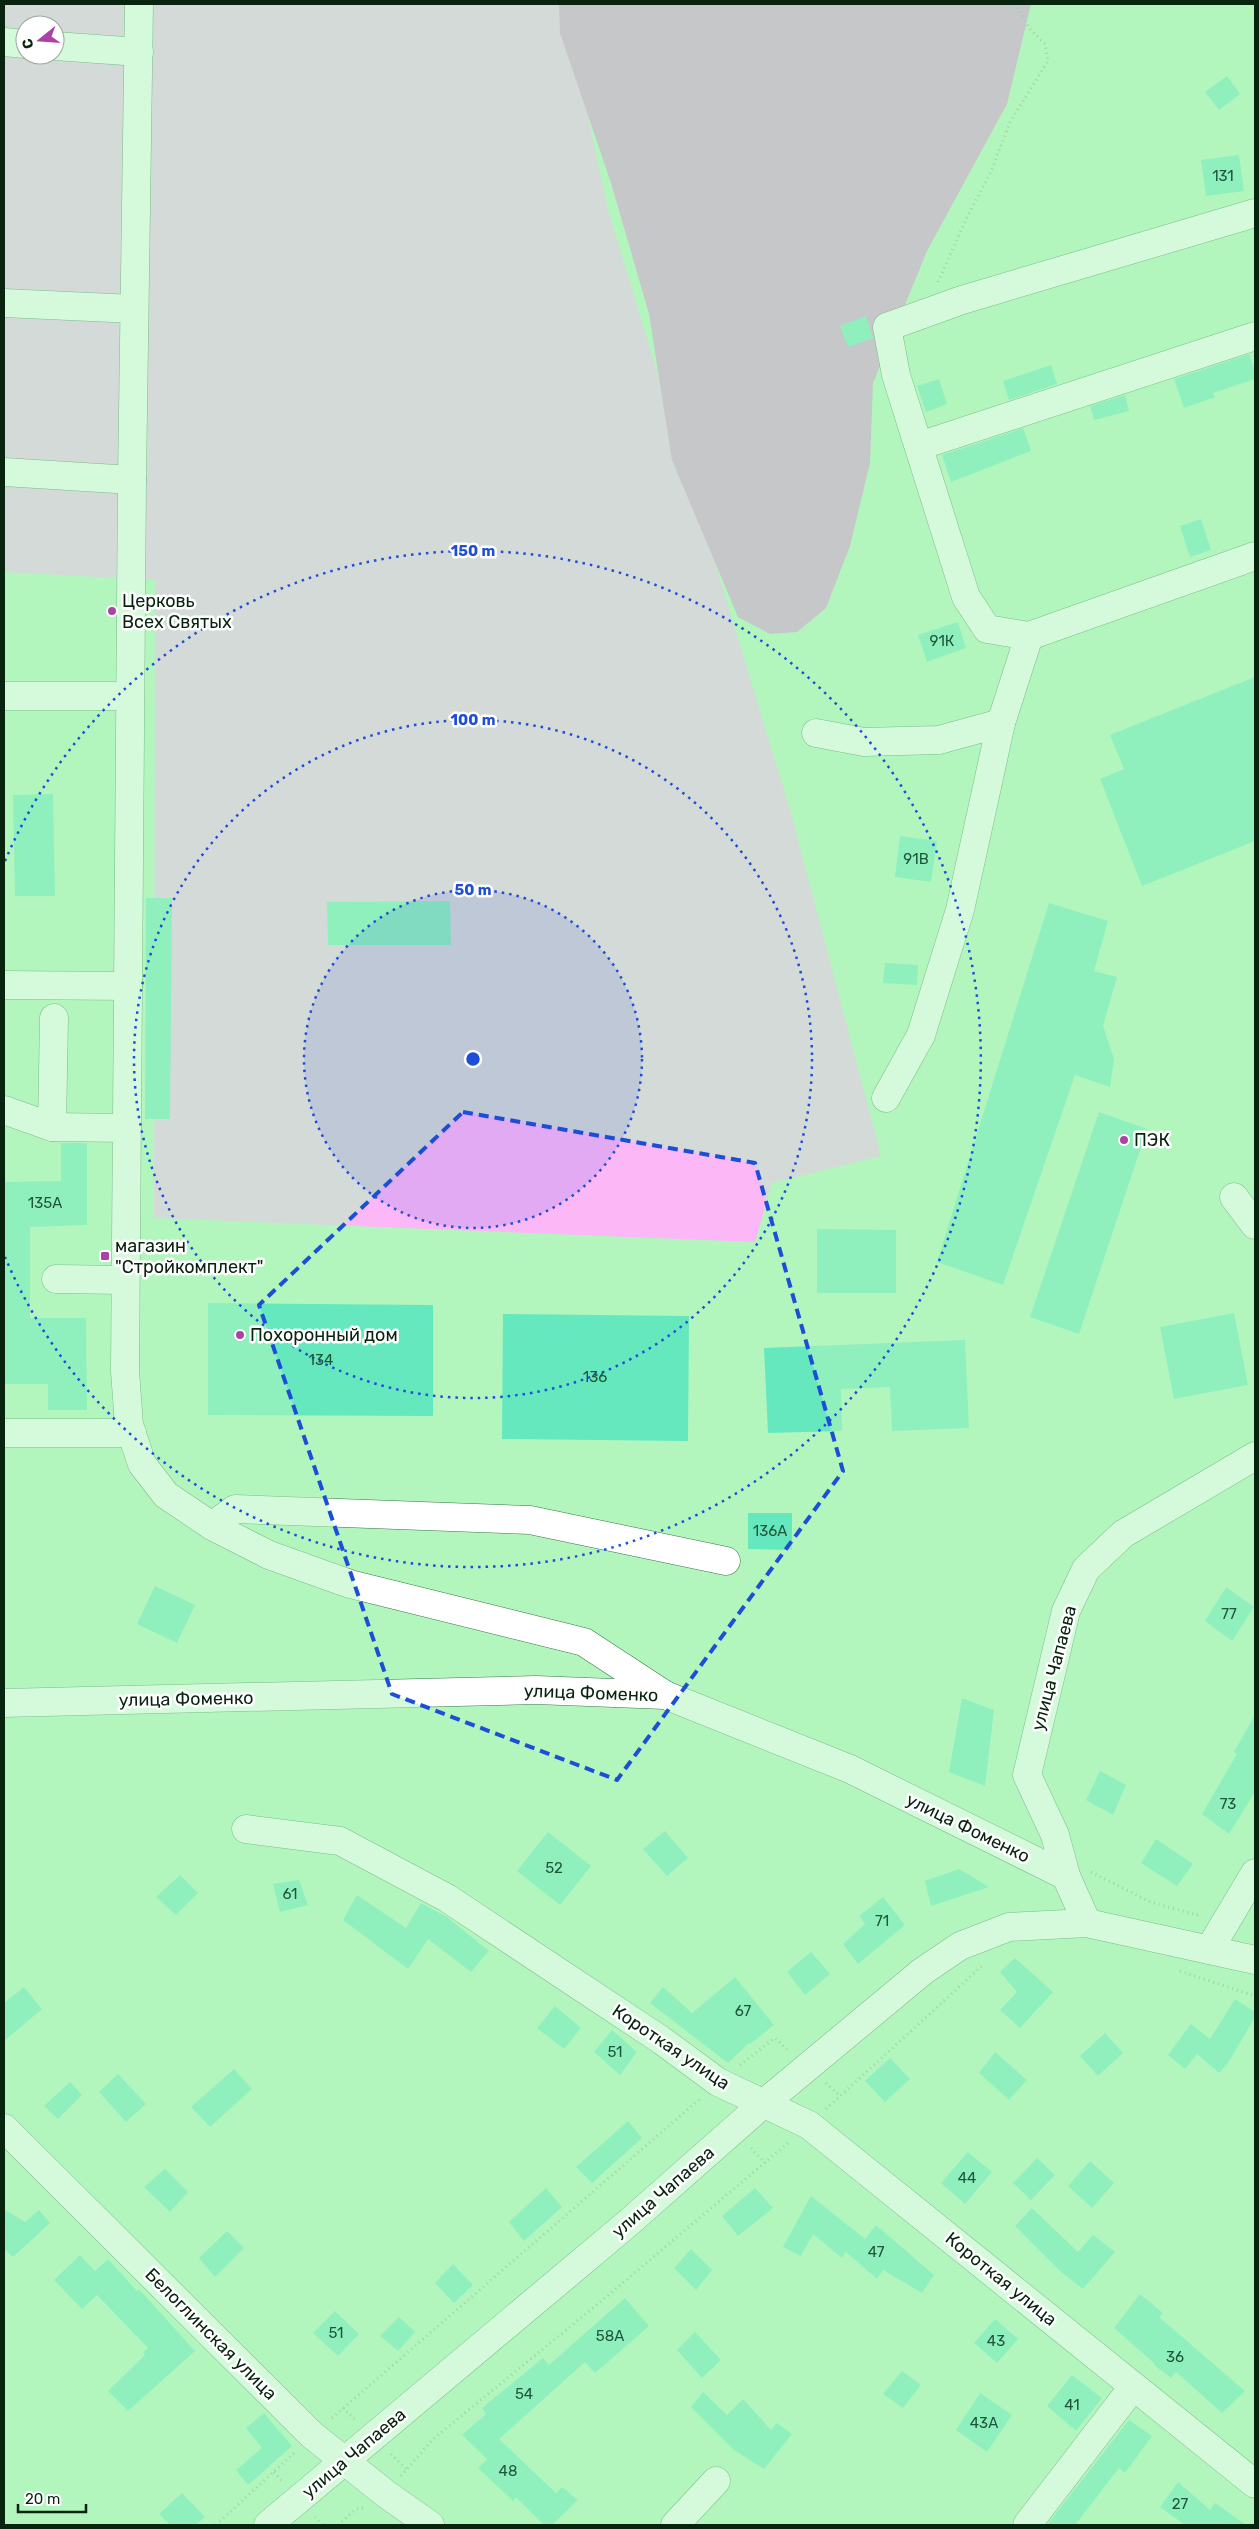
<svg xmlns="http://www.w3.org/2000/svg" width="1259" height="2529" viewBox="0 0 1259 2529" font-family="Rubik,sans-serif">
  <rect width="100%" height="100%" fill="#b2f6be"/>
  <path fill="#fcb8f6" fill-rule="evenodd" d="M4 4H564L608 210 791 813 881 1156 772 1183 755 1242 154 1218 155 580 4 572ZM25 25H55V55H25Z"/>
  <path fill="#dc8fd6" d="M559 4H1031L1007 104 927 251 873 383 870 463 850 546 826 608 797 632 770 634 738 617 672 460 649 314 611 183 560 33Z"/>
  <g fill="#65e8be">
    <path d="M1227 76 1240 94 1219 110 1205 92Z"/>
    <path d="M1239 155 1244 191 1206 196 1201 160Z"/>
    <path d="M866 316 873 338 848 347 840 326Z"/>
    <path d="M1249 354 1255 371V379L1213 393 1215 397 1184 408 1174 379Z"/>
    <path d="M1051 365 1057 384 1009 400 1003 381Z"/>
    <path d="M939 379 947 404 926 412 917 386Z"/>
    <path d="M1125 395 1129 411 1094 420 1090 406Z"/>
    <path d="M1023 428 1031 451 951 482 942 455Z"/>
    <path d="M1201 519 1211 550 1190 557 1180 526Z"/>
    <path d="M958 622 966 648 927 662 918 635Z"/>
    <path d="M1255 677V841L1142 886 1100 779 1124 769 1110 735Z"/>
    <path d="M53 794 55 896H15L13 795Z"/>
    <path d="M900 836 937 841 931 882 895 877Z"/>
    <path d="M146 898H172L170 1119H145Z"/>
    <path d="M450 901 451 945H328L327 902Z"/>
    <path d="M1049 903 1108 921 1094 971 1117 977 1103 1026 1114 1059 1110 1087 1075 1075 1003 1285 937 1262Z"/>
    <path d="M885 963 918 965 917 985 883 983Z"/>
    <path d="M1099 1112 1147 1129 1079 1334 1030 1317Z"/>
    <path d="M61 1143H87V1225L30 1227V1318H86L87 1410H48V1384H4V1182L61 1181Z"/>
    <path d="M817 1229 896 1230V1293H817Z"/>
    <path d="M208 1303 433 1305V1416L208 1415Z"/>
    <path d="M1234 1313 1248 1385 1174 1399 1160 1327Z"/>
    <path d="M503 1314 689 1316 688 1441 502 1439Z"/>
    <path d="M965 1340 969 1428 892 1431 890 1387 841 1389 842 1431 768 1433 764 1348Z"/>
    <path d="M748 1513H792V1550L748 1549Z"/>
    <path d="M155 1586 195 1605 177 1643 137 1624Z"/>
    <path d="M1226 1587 1254 1607 1232 1641 1205 1621Z"/>
    <path d="M962 1698 994 1710 985 1786 949 1772Z"/>
    <path d="M1255 1715V1792L1229 1834 1202 1814 1237 1754 1234 1752Z"/>
    <path d="M1100 1771 1126 1785 1113 1815 1086 1800Z"/>
    <path d="M665 1831 688 1858 667 1876 643 1849Z"/>
    <path d="M548 1832 591 1866 560 1905 517 1871Z"/>
    <path d="M1156 1839 1193 1864 1177 1886 1141 1863Z"/>
    <path d="M959 1869 989 1887 931 1906 925 1881Z"/>
    <path d="M180 1875 198 1893 176 1915 156 1897Z"/>
    <path d="M299 1880 308 1905 280 1912 273 1884Z"/>
    <path d="M357 1895 406 1928 421 1903 447 1917 489 1951 471 1972 428 1939 408 1969 343 1920Z"/>
    <path d="M883 1897 905 1925 858 1964 843 1944 865 1924 859 1916Z"/>
    <path d="M811 1952 830 1974 805 1995 787 1972Z"/>
    <path d="M1015 1958 1053 1992 1020 2028 1000 2010 1017 1992 1000 1972Z"/>
    <path d="M735 1977 774 2025 750 2044 749 2043 728 2063 650 2003 663 1987 692 2013Z"/>
    <path d="M24 1987 42 2009 4 2041V2003Z"/>
    <path d="M1235 1999 1255 2012V2017L1228 2063 1219 2073 1197 2054 1185 2069 1168 2055 1191 2024 1210 2039Z"/>
    <path d="M555 2006 581 2028 564 2049 537 2028Z"/>
    <path d="M612 2030 637 2052 620 2075 594 2052Z"/>
    <path d="M1105 2033 1123 2053 1098 2076 1080 2056Z"/>
    <path d="M995 2052 1027 2080 1009 2100 979 2073Z"/>
    <path d="M890 2058 910 2079 885 2102 865 2081Z"/>
    <path d="M234 2069 252 2089 210 2127 191 2107Z"/>
    <path d="M118 2074 146 2104 126 2122 99 2092Z"/>
    <path d="M70 2082 82 2095 58 2119 44 2106Z"/>
    <path d="M628 2121 642 2138 592 2183 576 2167Z"/>
    <path d="M968 2152 992 2172 965 2204 941 2183Z"/>
    <path d="M1037 2158 1055 2175 1031 2200 1013 2183Z"/>
    <path d="M1090 2161 1114 2183 1092 2208 1068 2186Z"/>
    <path d="M165 2169 188 2192 170 2212 144 2187Z"/>
    <path d="M546 2188 562 2207 524 2241 509 2222Z"/>
    <path d="M755 2188 773 2208 738 2236 722 2216Z"/>
    <path d="M811 2196 865 2239 876 2225 934 2275 922 2293 883 2270 877 2279 846 2252 842 2258 813 2234 801 2256 783 2247Z"/>
    <path d="M1032 2208 1078 2252 1093 2235 1115 2252 1083 2289 1061 2272 1015 2226Z"/>
    <path d="M4 2209 25 2222 39 2210 50 2223 13 2257 4 2249Z"/>
    <path d="M227 2231 244 2248 215 2277 199 2258Z"/>
    <path d="M691 2249 712 2270 696 2290 674 2268Z"/>
    <path d="M80 2255 95 2271 108 2259 137 2291 139 2289 195 2351 128 2411 108 2391 145 2355 143 2352 148 2348 97 2295 82 2309 54 2280Z"/>
    <path d="M453 2264 473 2285 454 2303 435 2283Z"/>
    <path d="M1140 2294 1163 2313 1159 2317 1245 2391 1222 2413 1176 2372 1171 2378 1154 2365 1155 2364 1114 2328Z"/>
    <path d="M625 2298 649 2326 595 2373 585 2362 499 2439 556 2493 562 2487 578 2500 552 2525H544L516 2497 513 2501 478 2468 487 2459 462 2435 486 2414 482 2408 543 2358 549 2365Z"/>
    <path d="M335 2311 359 2334 338 2356 313 2333Z"/>
    <path d="M399 2317 415 2332 398 2351 380 2336Z"/>
    <path d="M995 2319 1018 2339 997 2363 974 2343Z"/>
    <path d="M695 2332 721 2360 702 2378 677 2350Z"/>
    <path d="M902 2371 921 2385 903 2408 883 2394Z"/>
    <path d="M1072 2375 1102 2398 1076 2431 1047 2406Z"/>
    <path d="M703 2392 727 2415 743 2399 771 2430 777 2423 792 2434 764 2469 734 2450 691 2407Z"/>
    <path d="M980 2393 1012 2415 987 2452 956 2430Z"/>
    <path d="M264 2413 292 2446 248 2485 236 2470 262 2448 246 2428Z"/>
    <path d="M1129 2420 1152 2436 1125 2473 1119 2468 1075 2525H1047Z"/>
    <path d="M1178 2482 1210 2510 1215 2503 1246 2525H1185L1160 2507Z"/>
    <path d="M182 2493 205 2517 196 2525H170L159 2514Z"/>
  </g>
  <g fill="none" stroke-linecap="round" stroke-linejoin="round">
    <g stroke="#377847" stroke-width="29">
      <g id="minor">
        <path d="M139 4 132 480 125 1371 129 1425 142 1464 166 1495 212 1526 269 1555 350 1584 584 1642 665 1695"/>
        <path d="M4 42 25 44"/>
        <path d="M55 46 139 52"/>
        <path d="M1255 213 962 300 887 327 896 375 966 597 987 629 1029 636 1255 556"/>
        <path d="M4 303 134 309"/>
        <path d="M919 446 1255 336"/>
        <path d="M4 472 132 480"/>
        <path d="M4 696H130"/>
        <path d="M816 733 864 742 939 740 1001 723"/>
        <path d="M4 985 128 986"/>
        <path d="M886 1098 921 1035 960 910 1001 723 1029 636"/>
        <path d="M4 1110 52 1127 127 1128"/>
        <path d="M52 1127 54 1018"/>
        <path d="M1234 1197 1255 1225"/>
        <path d="M56 1279 125 1280"/>
        <path d="M4 1433H132"/>
        <path d="M212 1526 235 1509 530 1520 726 1561"/>
        <path d="M4 1703 536 1690 665 1695 850 1769 1066 1876 1087 1923"/>
        <path d="M246 1829 340 1841 447 1898 661 2040 718 2082 809 2125 1255 2484"/>
        <path d="M1066 1876 1055 1835 1027 1775 1066 1611 1086 1569 1123 1534 1255 1456"/>
        <path d="M1209 1950 1255 1873"/>
        <path d="M4 2128 312 2435 386 2494 430 2525"/>
        <path d="M675 2525 716 2481"/>
        <path d="M1027 2525 1133 2387"/>
      </g>
    </g>
    <g stroke="#377847" stroke-width="29">
      <path id="major" d="M268 2525 627 2224 763 2104 923 1971 960 1946 1009 1927 1087 1923 1255 1960"/>
    </g>
    <g stroke="#79b084" stroke-width="3" stroke-dasharray="1 4" stroke-linecap="butt">
      <path d="M938 282 968 215 991 172 1010 122 1048 61 1045 44 1030 29 1015 4"/>
      <path d="M1091 1872 1150 1902 1201 1916"/>
      <path d="M1180 1971 1255 1996"/>
      <path d="M740 2065 775 2038 789 2051"/>
      <path d="M826 2083 840 2096"/>
      <path d="M826 2109 982 1966"/>
      <path d="M751 2148 765 2163"/>
      <path d="M343 2408 356 2421"/>
      <path d="M332 2418 701 2098"/>
      <path d="M391 2454 407 2470"/>
      <path d="M274 2472 282 2481"/>
      <path d="M401 2476 432 2440 599 2303 788 2143"/>
      <path d="M315 2517 323 2525"/>
      <path d="M216 2525 294 2453"/>
      <path d="M338 2525 356 2509 363 2508"/>
    </g>
    <use href="#minor" stroke="#fff" stroke-width="28"/>
    <use href="#major" stroke="#fff" stroke-width="28"/>
  </g>
  <path d="M0 0H1259V2529H0ZM463 1112 755 1163 843 1471 617 1780 392 1694 259 1305Z" fill="#b2f6be" fill-opacity=".55" fill-rule="evenodd"/>
  <path fill="none" stroke="#1d4ed8" stroke-width="4" stroke-dasharray="10 6" stroke-linejoin="round" d="M463 1112 755 1163 843 1471 617 1780 392 1694 259 1305Z"/>
  <circle cx="473" cy="1059" r="169" fill="#1d4ed8" fill-opacity=".12"/>
  <g fill="none" stroke="#1d4ed8" stroke-width="2.5" stroke-dasharray="2.5 5">
    <circle cx="473" cy="1059" r="169"/>
    <circle cx="473" cy="1059" r="339"/>
    <path d="M5 861A508 508 0 1 1 5 1257"/>
  </g>
  <g fill="#ab43a6" stroke="#fff" stroke-width="2">
    <circle cx="112" cy="611" r="5"/>
    <circle cx="1124" cy="1140" r="5"/>
    <rect x="100" y="1251" width="10" height="10" rx="2.5"/>
    <circle cx="240" cy="1335" r="5"/>
  </g>
  <g text-anchor="middle" stroke-width="5" stroke-linejoin="round" paint-order="stroke">
    <g font-size="15" fill="#1f553b">
      <text x="1223" y="181">131</text>
      <text x="942" y="646">91К</text>
      <text x="916" y="864">91В</text>
      <text x="45" y="1208">135А</text>
      <text x="321" y="1365">134</text>
      <text x="595" y="1382">136</text>
      <text x="770" y="1536">136А</text>
      <text x="1229" y="1619">77</text>
      <text x="1228" y="1809">73</text>
      <text x="554" y="1873">52</text>
      <text x="290" y="1899">61</text>
      <text x="882" y="1926">71</text>
      <text x="743" y="2016">67</text>
      <text x="615" y="2057">51</text>
      <text x="967" y="2183">44</text>
      <text x="876" y="2257">47</text>
      <text x="336" y="2338">51</text>
      <text x="610" y="2341">58А</text>
      <text x="996" y="2346">43</text>
      <text x="1175" y="2362">36</text>
      <text x="524" y="2399">54</text>
      <text x="1072" y="2410">41</text>
      <text x="984" y="2428">43А</text>
      <text x="508" y="2476">48</text>
      <text x="1180" y="2509">27</text>
    </g>
    <g font-size="18" fill="#08240f" stroke="#fff" text-anchor="start">
      <text x="122" y="607">Церковь<tspan x="122" dy="21">Всех Святых</tspan></text>
      <text x="1134" y="1146">ПЭК</text>
      <text x="115" y="1252">магазин<tspan x="115" dy="21">"Стройкомплект"</tspan></text>
      <text x="250" y="1341">Похоронный дом</text>
    </g>
    <g font-size="18" fill="#08240f" stroke="#fff">
      <text transform="translate(1054 1668) rotate(-75)" y="6">улица Чапаева</text>
      <text transform="translate(591 1693) rotate(2)" y="6">улица Фоменко</text>
      <text transform="translate(186 1699) rotate(-1)" y="6">улица Фоменко</text>
      <text transform="translate(968 1828) rotate(26)" y="6">улица Фоменко</text>
      <text transform="translate(671 2047) rotate(34)" y="6">Короткая улица</text>
      <text transform="translate(663 2192) rotate(-41)" y="6">улица Чапаева</text>
      <text transform="translate(1001 2279) rotate(39)" y="6">Короткая улица</text>
      <text transform="translate(211 2334) rotate(45)" y="6">Белоглинская улица</text>
      <text transform="translate(354 2453) rotate(-40)" y="6">улица Чапаева</text>
    </g>
  </g>
  <circle cx="473" cy="1059" r="8" fill="#1d4ed8" stroke="#fff" stroke-width="2.5"/>
  <g font-size="15" text-anchor="middle" font-weight="bold" fill="#1d4ed8" stroke="#fff" stroke-width="5" stroke-linejoin="round" paint-order="stroke">
    <text x="473" y="556">150 m</text>
    <text x="473" y="725">100 m</text>
    <text x="473" y="895">50 m</text>
  </g>
  <rect width="1259" height="2529" fill="none" stroke="#08240f" stroke-width="10"/>
  <g transform="translate(40 40) rotate(253)"><circle r="24" fill="#ffffff" stroke="#9ca79f"/>
  <path d="M0-4L9 19L0 12L-9 19Z" fill="#ab43a6"/>
  <text y="-8" font-size="14" font-weight="bold" text-anchor="middle" fill="#08240f">С</text>
  </g>
  <path d="M18 2504v8h68v-8" fill="none" stroke="#08240f" stroke-width="2.5"/>
  <text x="25" y="2504" font-size="15" fill="#08240f" stroke="#ffffff" stroke-width="4" paint-order="stroke">20 m</text>
</svg>
